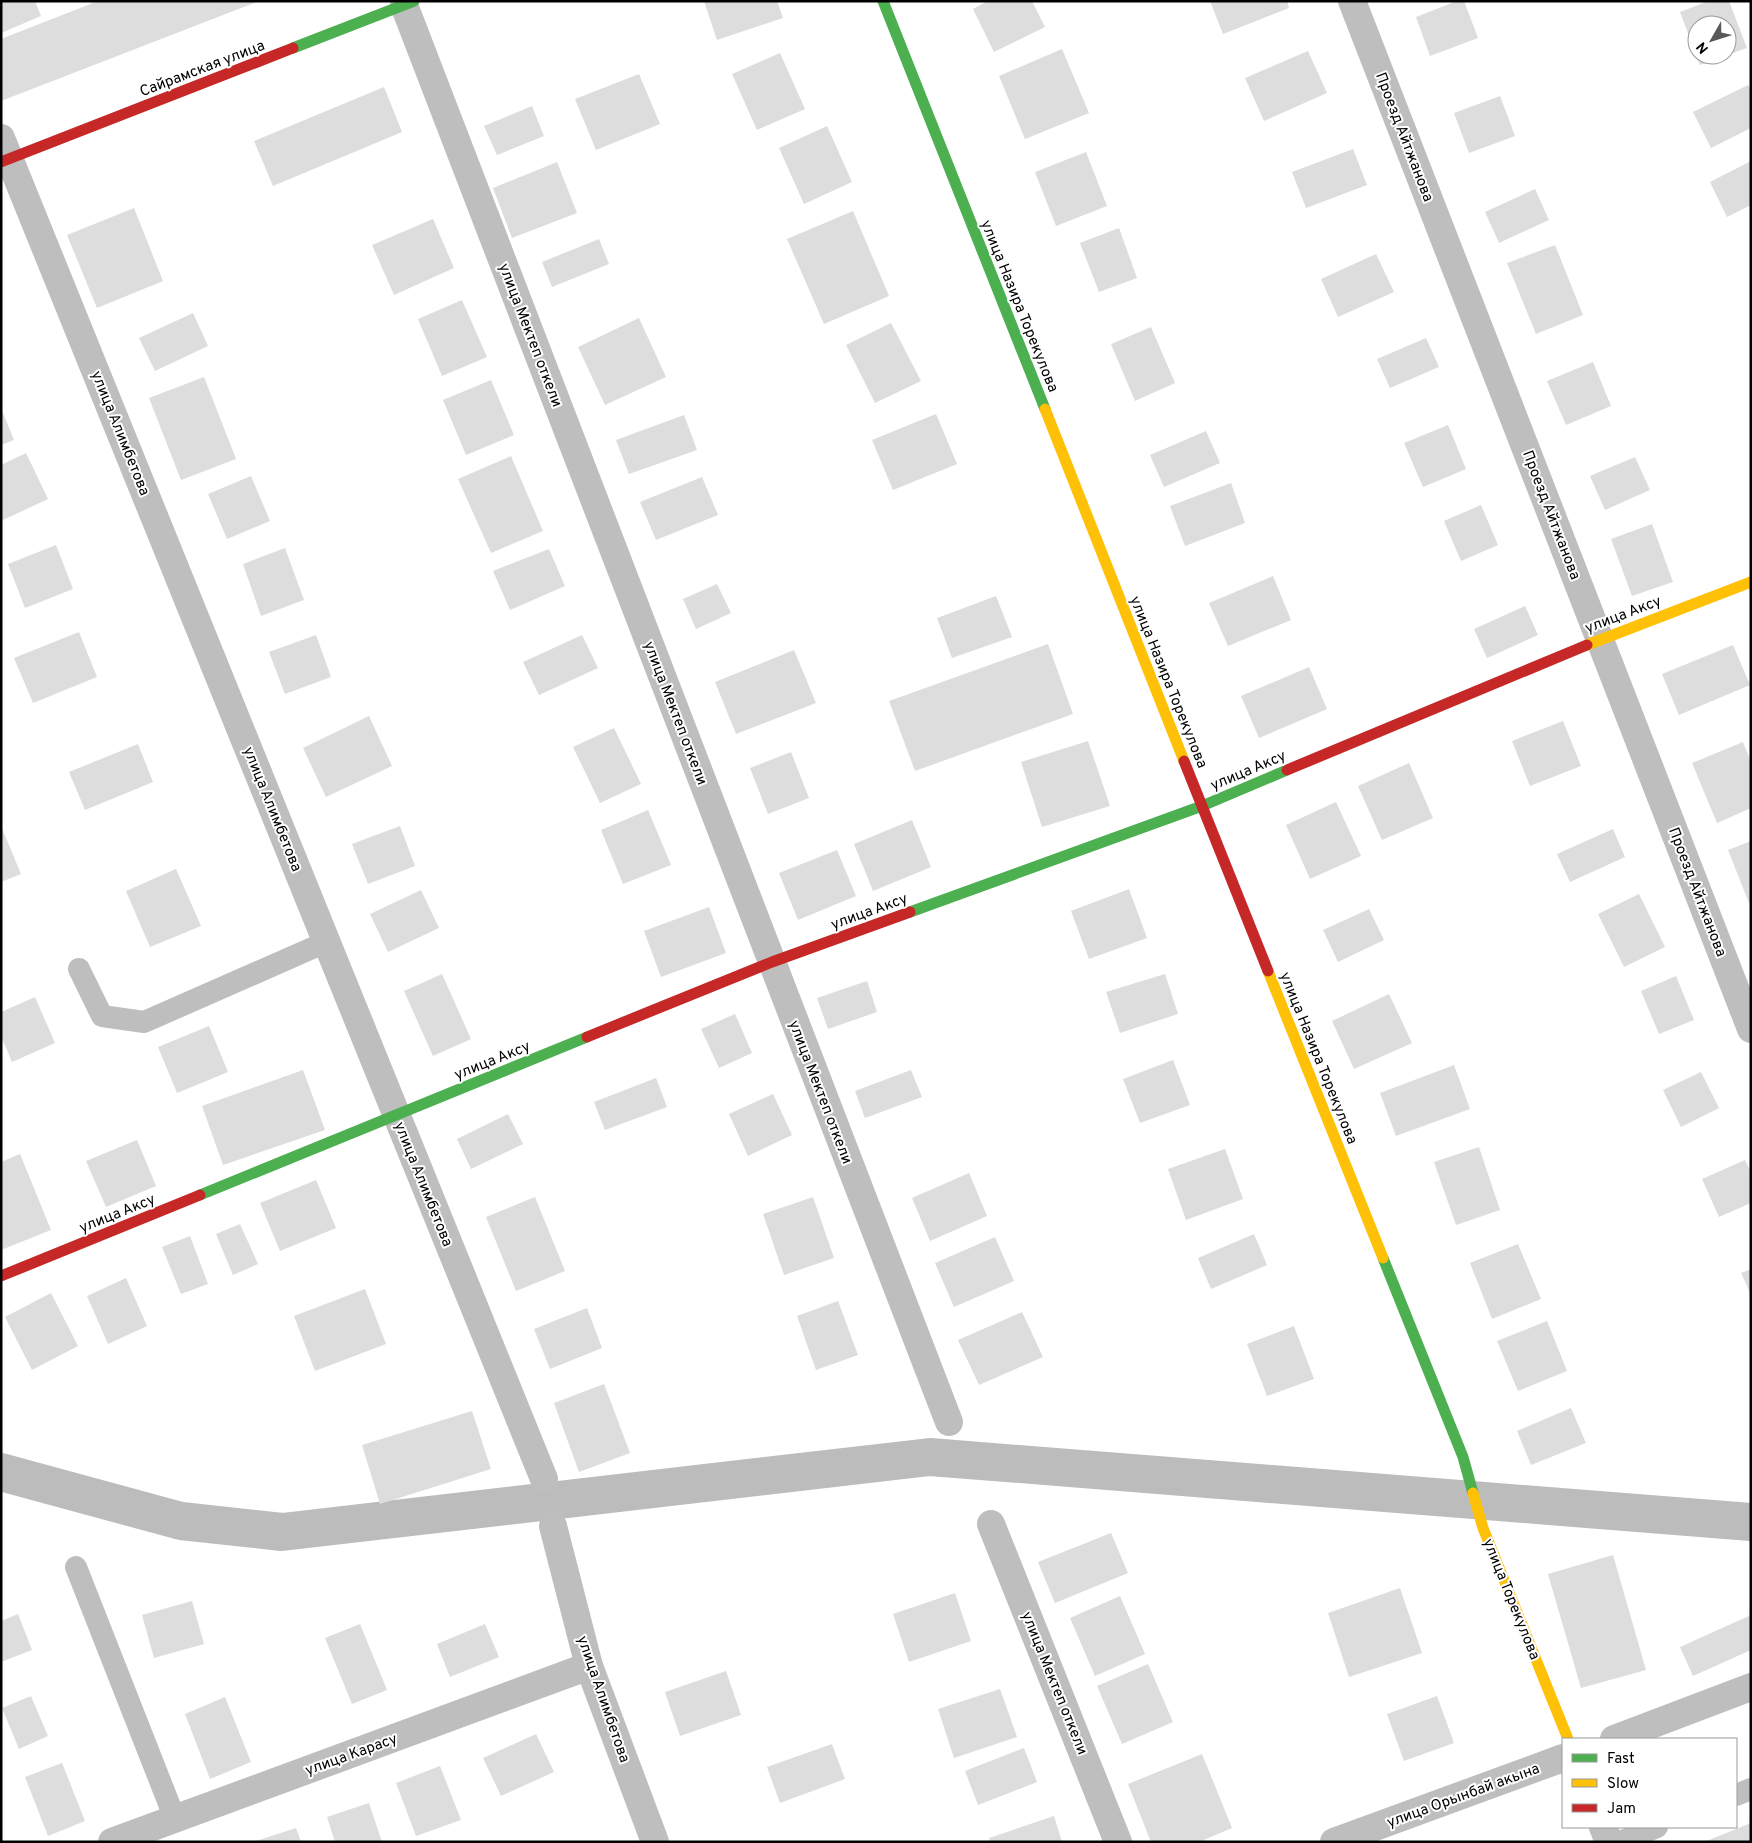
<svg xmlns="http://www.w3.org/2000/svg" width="1752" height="1843" viewBox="0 0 1752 1843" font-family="Overpass,sans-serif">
  <rect width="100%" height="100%" fill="#fff"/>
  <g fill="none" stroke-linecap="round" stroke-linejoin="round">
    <path stroke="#bcbcbc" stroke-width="38" d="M1 1472 181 1521 282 1532 930 1457 1751 1522"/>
  </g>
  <g fill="#ddd">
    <path d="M1 1H35L41 16 1 33Z"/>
    <path d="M98 1H259L1 101V39Z"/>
    <path d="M704 1H777L783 18 717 40Z"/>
    <path d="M988 1H1032L1045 27 994 52 973 9Z"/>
    <path d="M1210 1H1287L1289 8 1223 34Z"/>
    <path d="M1457 1H1464L1478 38 1430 56 1416 17Z"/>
    <path d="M1709 1H1729L1747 48 1727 55V25H1697V55H1726L1700 65 1680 12Z"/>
    <path d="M1062 49 1089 113 1025 139 999 76Z"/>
    <path d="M1308 51 1327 93 1264 121 1245 78Z"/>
    <path d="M780 53 805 109 757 130 732 74Z"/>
    <path d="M639 74 660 124 596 150 575 99Z"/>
    <path d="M1748 85 1751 90V128L1711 148 1693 112Z"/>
    <path d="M384 87 402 132 273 186 254 141Z"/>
    <path d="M1500 96 1515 136 1469 153 1454 113Z"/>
    <path d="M532 106 544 136 497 155 484 126Z"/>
    <path d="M827 126 852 182 804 204 779 148Z"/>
    <path d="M1353 149 1367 185 1306 208 1292 172Z"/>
    <path d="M1086 152 1107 206 1056 226 1035 172Z"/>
    <path d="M1751 161V205L1727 217 1710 182Z"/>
    <path d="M557 162 577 213 512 238 493 188Z"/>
    <path d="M1535 189 1549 220 1499 243 1485 212Z"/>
    <path d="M134 208 163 281 97 308 67 235Z"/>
    <path d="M853 211 889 296 824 324 787 239Z"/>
    <path d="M433 219 454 268 394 295 372 245Z"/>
    <path d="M1119 228 1137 278 1099 292 1080 243Z"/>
    <path d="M599 239 609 264 552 287 542 262Z"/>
    <path d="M1555 245 1583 315 1536 334 1507 263Z"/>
    <path d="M1376 254 1394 292 1338 317 1321 279Z"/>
    <path d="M462 300 487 357 442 376 418 319Z"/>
    <path d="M193 313 208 346 155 371 139 338Z"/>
    <path d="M639 318 666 377 605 405 578 347Z"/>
    <path d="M891 323 921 381 875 403 846 345Z"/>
    <path d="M1151 327 1175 383 1135 401 1111 344Z"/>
    <path d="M1426 338 1439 367 1390 388 1377 359Z"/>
    <path d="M1593 362 1611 406 1566 425 1547 381Z"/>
    <path d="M204 377 236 459 181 480 149 398Z"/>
    <path d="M491 380 514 435 466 455 443 400Z"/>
    <path d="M1 408 14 440 1 445Z"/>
    <path d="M936 414 957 464 893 490 872 440Z"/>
    <path d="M684 415 697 450 629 474 616 440Z"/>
    <path d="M1448 425 1466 469 1423 487 1404 443Z"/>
    <path d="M1206 431 1220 463 1164 487 1150 455Z"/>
    <path d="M26 453 48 499 1 521V465Z"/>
    <path d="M511 456 543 531 491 553 458 479Z"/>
    <path d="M1635 457 1650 490 1605 510 1590 476Z"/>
    <path d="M251 476 270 521 227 539 208 494Z"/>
    <path d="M702 477 718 515 656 540 640 502Z"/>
    <path d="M1231 483 1245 523 1185 546 1170 506Z"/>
    <path d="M1481 505 1498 545 1461 561 1444 521Z"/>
    <path d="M1652 524 1673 582 1632 596 1611 539Z"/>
    <path d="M56 545 73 589 25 608 8 564Z"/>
    <path d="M285 548 304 600 261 616 243 564Z"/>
    <path d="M549 549 565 586 510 610 493 571Z"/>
    <path d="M1273 576 1291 620 1228 646 1209 603Z"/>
    <path d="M717 584 731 613 696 629 683 599Z"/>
    <path d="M996 596 1012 637 952 658 937 618Z"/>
    <path d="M1525 606 1538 635 1487 658 1474 629Z"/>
    <path d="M79 632 97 677 33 703 14 658Z"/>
    <path d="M316 635 331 677 285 694 269 652Z"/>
    <path d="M582 635 598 668 539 695 523 662Z"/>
    <path d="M1048 644 1073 714 915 771 889 701Z"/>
    <path d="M1733 645 1750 685 1679 715 1662 674Z"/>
    <path d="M794 650 816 703 736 734 715 682Z"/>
    <path d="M1309 667 1327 709 1259 738 1241 696Z"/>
    <path d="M369 716 392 766 326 797 303 748Z"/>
    <path d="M1563 721 1581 766 1530 786 1512 741Z"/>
    <path d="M614 728 641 784 600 803 573 747Z"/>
    <path d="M1088 741 1110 806 1042 827 1021 762Z"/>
    <path d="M1743 742 1751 762V808L1717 823 1692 763Z"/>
    <path d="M138 744 153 782 85 810 69 772Z"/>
    <path d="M791 752 809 798 768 814 750 768Z"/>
    <path d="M1409 763 1433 818 1382 840 1358 786Z"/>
    <path d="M1336 802 1361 856 1310 879 1286 825Z"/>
    <path d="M648 810 671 865 623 884 601 830Z"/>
    <path d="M912 820 931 867 873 891 854 844Z"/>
    <path d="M1 826 21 874 1 882Z"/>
    <path d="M400 826 415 866 368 884 352 844Z"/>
    <path d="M1613 829 1625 857 1570 882 1557 854Z"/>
    <path d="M1751 841V902L1749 903 1728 850Z"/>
    <path d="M837 850 856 896 798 920 779 873Z"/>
    <path d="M176 869 201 926 150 947 126 891Z"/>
    <path d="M1129 889 1147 938 1089 959 1071 911Z"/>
    <path d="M421 890 439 928 388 952 370 914Z"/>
    <path d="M1639 894 1665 947 1624 967 1598 914Z"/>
    <path d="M709 907 726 953 661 977 644 931Z"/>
    <path d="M1369 909 1384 940 1338 962 1323 930Z"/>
    <path d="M442 974 471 1039 433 1056 404 991Z"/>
    <path d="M1165 974 1178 1014 1120 1033 1106 992Z"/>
    <path d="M1676 976 1694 1020 1659 1034 1641 991Z"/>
    <path d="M867 981 877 1012 828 1029 817 998Z"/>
    <path d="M1389 994 1412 1043 1354 1069 1332 1021Z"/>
    <path d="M35 997 55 1043 12 1062 1 1036V1012Z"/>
    <path d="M735 1014 752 1053 719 1068 701 1029Z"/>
    <path d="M209 1026 228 1072 177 1093 158 1047Z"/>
    <path d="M1173 1060 1190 1105 1140 1123 1123 1079Z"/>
    <path d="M1454 1065 1470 1109 1396 1136 1380 1093Z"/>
    <path d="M303 1070 325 1130 223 1165 202 1106Z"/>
    <path d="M911 1070 922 1097 865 1118 855 1091Z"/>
    <path d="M1701 1072 1719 1108 1681 1127 1663 1090Z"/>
    <path d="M656 1078 667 1107 605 1130 594 1102Z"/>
    <path d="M773 1094 792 1135 748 1156 729 1114Z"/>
    <path d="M508 1114 523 1144 471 1169 457 1139Z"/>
    <path d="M137 1140 156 1186 106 1207 86 1161Z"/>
    <path d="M1479 1147 1500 1210 1456 1225 1434 1162Z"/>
    <path d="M1225 1149 1243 1199 1186 1220 1168 1169Z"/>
    <path d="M20 1154 51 1230 1 1250V1162Z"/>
    <path d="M1745 1160 1751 1172V1203L1719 1217 1702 1179Z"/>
    <path d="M969 1173 987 1216 930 1241 912 1198Z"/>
    <path d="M316 1180 336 1228 280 1251 260 1203Z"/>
    <path d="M535 1197 565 1271 516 1291 486 1217Z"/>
    <path d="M813 1197 834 1258 784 1275 763 1214Z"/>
    <path d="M240 1224 258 1264 233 1275 216 1234Z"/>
    <path d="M1254 1234 1267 1265 1211 1289 1198 1258Z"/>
    <path d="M190 1236 208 1284 181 1294 162 1247Z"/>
    <path d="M995 1237 1014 1281 954 1307 935 1263Z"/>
    <path d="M1518 1244 1541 1299 1492 1319 1470 1263Z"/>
    <path d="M1751 1269V1295L1741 1273Z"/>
    <path d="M126 1278 147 1326 108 1344 87 1296Z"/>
    <path d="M365 1289 386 1344 315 1371 294 1316Z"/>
    <path d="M51 1293 78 1346 32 1370 5 1317Z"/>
    <path d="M838 1301 858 1355 816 1370 797 1316Z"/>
    <path d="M587 1308 602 1348 550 1369 534 1329Z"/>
    <path d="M1022 1312 1043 1357 979 1385 958 1340Z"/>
    <path d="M1547 1321 1567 1371 1518 1391 1497 1341Z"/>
    <path d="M1294 1326 1314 1379 1267 1396 1247 1344Z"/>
    <path d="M604 1384 630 1453 579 1472 554 1403Z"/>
    <path d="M1571 1408 1586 1443 1531 1465 1517 1431Z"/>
    <path d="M472 1411 491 1469 380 1504 362 1445Z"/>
    <path d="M1111 1533 1128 1573 1055 1603 1038 1562Z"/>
    <path d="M1613 1555 1646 1670 1581 1688 1548 1574Z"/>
    <path d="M1400 1588 1422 1653 1349 1677 1328 1613Z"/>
    <path d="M955 1593 971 1641 909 1662 893 1614Z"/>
    <path d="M1120 1596 1145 1654 1095 1676 1070 1618Z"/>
    <path d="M192 1601 204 1644 154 1658 142 1615Z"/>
    <path d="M18 1614 32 1650 1 1662V1621Z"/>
    <path d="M1751 1615V1650L1693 1676 1680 1647Z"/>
    <path d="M360 1624 387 1690 352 1704 325 1638Z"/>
    <path d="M485 1624 499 1657 450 1677 437 1644Z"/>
    <path d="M1148 1664 1173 1722 1122 1744 1097 1686Z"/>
    <path d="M726 1671 741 1715 680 1736 665 1692Z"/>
    <path d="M1000 1689 1017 1737 954 1758 938 1709Z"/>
    <path d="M31 1696 48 1736 19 1749 2 1708Z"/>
    <path d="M1437 1696 1454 1743 1404 1761 1387 1714Z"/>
    <path d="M225 1697 251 1762 210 1779 185 1714Z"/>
    <path d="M536 1734 554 1772 501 1796 483 1758Z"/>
    <path d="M832 1744 845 1779 780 1803 767 1767Z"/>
    <path d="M1024 1748 1037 1782 978 1805 965 1771Z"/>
    <path d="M1202 1754 1232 1828 1199 1842H1151L1128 1784Z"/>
    <path d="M62 1763 85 1821 48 1836 25 1777Z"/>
    <path d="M440 1766 461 1820 416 1836 396 1783Z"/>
    <path d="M369 1803 382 1842H335L327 1817Z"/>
    <path d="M1054 1816 1062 1842H990L989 1838Z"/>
    <path d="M1751 1823V1842H1704Z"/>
    <path d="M296 1828 301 1842H256V1841Z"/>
  </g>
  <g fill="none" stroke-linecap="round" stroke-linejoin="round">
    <g stroke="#bebebe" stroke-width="22">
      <path d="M79 969 102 1016 144 1022 326 942"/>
      <path d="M76 1567 175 1819"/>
      <path d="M1736 1795 1751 1789"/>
      <path d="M1620 1842 1657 1827"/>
    </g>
    <g stroke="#bebebe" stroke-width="28">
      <path d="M1352 1 1751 1029"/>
      <path d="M404 5 949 1422"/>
      <path d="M1 138 544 1479"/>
      <path d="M991 1524 1118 1842"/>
      <path d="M553 1526 589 1666 655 1842"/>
      <path d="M1614 1739 1751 1687"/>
      <path d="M1603 1827 1609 1842"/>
      <path d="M112 1842 589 1666"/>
      <path d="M1334 1842 1563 1758"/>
    </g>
    <g stroke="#4caf50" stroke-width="11">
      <path d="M883 1 1045 409"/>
      <path d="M293 48 414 1"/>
      <path d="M910 912 1202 806 1287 770"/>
      <path d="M200 1195 587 1037"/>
      <path d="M1383 1258 1463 1457 1473 1493"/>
    </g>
    <g stroke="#ffc107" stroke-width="11">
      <path d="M1045 409 1184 761"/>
      <path d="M1587 645 1751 582"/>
      <path d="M1268 971 1383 1258"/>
      <path d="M1473 1493 1483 1528 1568 1739"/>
    </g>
    <g stroke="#c62828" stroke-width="11">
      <path d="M1 162 293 48"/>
      <path d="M1184 761 1268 971"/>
      <path d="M1287 770 1587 645"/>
      <path d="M587 1037 772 962 910 912"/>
      <path d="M1 1276 200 1195"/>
    </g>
  </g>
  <g text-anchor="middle" stroke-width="4" stroke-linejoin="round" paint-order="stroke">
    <g font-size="15" fill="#000" stroke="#fff">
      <text transform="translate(202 68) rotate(-21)" y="5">Сайрамская улица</text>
      <text transform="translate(1405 137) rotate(69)" y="5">Проезд Айтжанова</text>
      <text transform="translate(1020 306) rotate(68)" y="5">улица Назира Торекулова</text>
      <text transform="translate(531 335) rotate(69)" y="5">улица Мектеп откели</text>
      <text transform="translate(121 433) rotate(68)" y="5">улица Алимбетова</text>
      <text transform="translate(1552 515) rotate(69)" y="5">Проезд Айтжанова</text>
      <text transform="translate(1623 614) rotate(-21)" y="5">улица Аксу</text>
      <text transform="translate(1169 682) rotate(68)" y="5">улица Назира Торекулова</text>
      <text transform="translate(676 713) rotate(69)" y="5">улица Мектеп откели</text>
      <text transform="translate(1248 770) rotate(-23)" y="5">улица Аксу</text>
      <text transform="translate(273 809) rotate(68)" y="5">улица Алимбетова</text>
      <text transform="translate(1698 892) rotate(69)" y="5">Проезд Айтжанова</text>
      <text transform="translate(869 911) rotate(-20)" y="5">улица Аксу</text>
      <text transform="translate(1319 1058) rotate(68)" y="5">улица Назира Торекулова</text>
      <text transform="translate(492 1060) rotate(-22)" y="5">улица Аксу</text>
      <text transform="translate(821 1092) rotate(69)" y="5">улица Мектеп откели</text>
      <text transform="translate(424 1184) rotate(68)" y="5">улица Алимбетова</text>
      <text transform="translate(117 1213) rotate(-22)" y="5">улица Аксу</text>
      <text transform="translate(1512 1599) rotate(68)" y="5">улица Торекулова</text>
      <text transform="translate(1055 1683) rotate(68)" y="5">улица Мектеп откели</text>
      <text transform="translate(604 1699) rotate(71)" y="5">улица Алимбетова</text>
      <text transform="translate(351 1754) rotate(-20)" y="5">улица Карасу</text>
      <text transform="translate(1463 1795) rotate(-20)" y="5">улица Орынбай акына</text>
    </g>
  </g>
  <rect width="1752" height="1843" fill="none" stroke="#000000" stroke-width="5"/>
  <rect x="1562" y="1738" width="175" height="90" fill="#ffffff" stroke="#999999"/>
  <rect x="1572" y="1754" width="25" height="8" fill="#4caf50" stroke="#999999"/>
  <text x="1607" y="1763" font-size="15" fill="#000000">Fast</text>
  <rect x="1572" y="1779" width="25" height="8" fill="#ffc107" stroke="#999999"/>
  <text x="1607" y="1788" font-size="15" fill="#000000">Slow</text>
  <rect x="1572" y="1804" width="25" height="8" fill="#c62828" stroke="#999999"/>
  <text x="1607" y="1813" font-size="15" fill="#000000">Jam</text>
  <g transform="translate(1712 40) rotate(231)"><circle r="24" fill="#ffffff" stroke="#999999"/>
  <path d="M0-4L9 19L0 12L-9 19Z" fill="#595959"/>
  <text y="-8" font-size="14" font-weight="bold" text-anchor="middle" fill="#000000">N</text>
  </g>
</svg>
